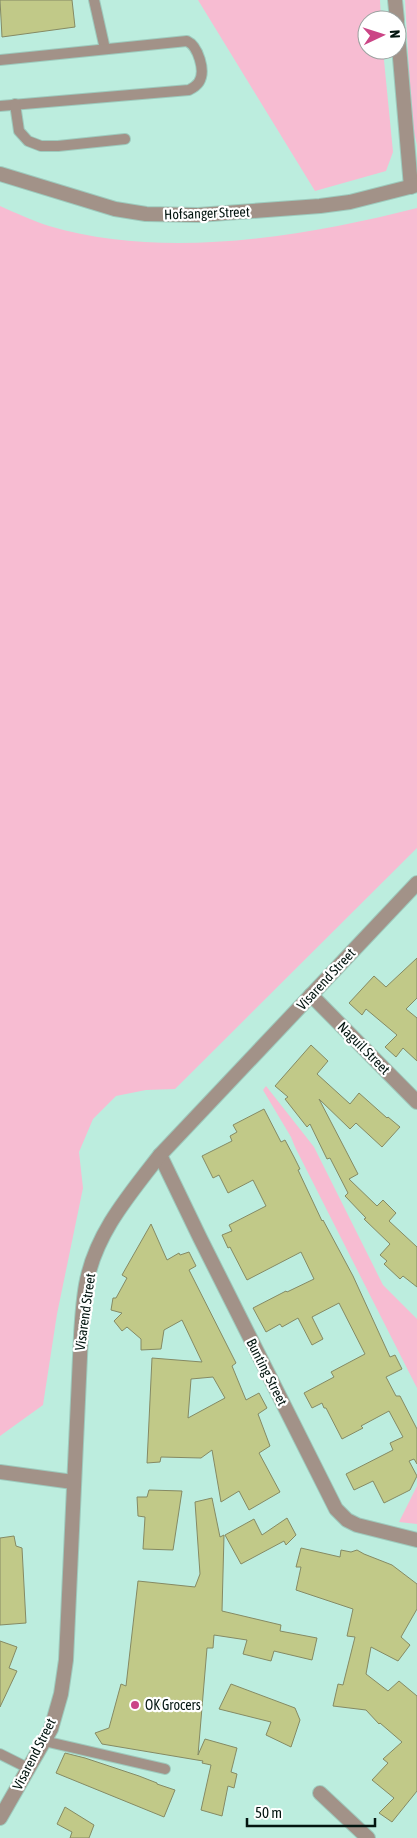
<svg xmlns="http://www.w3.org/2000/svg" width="417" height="1838" viewBox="0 0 417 1838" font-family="'Asap Condensed',sans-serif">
  <rect width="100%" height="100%" fill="#bcedde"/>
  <g fill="#f7bcd2">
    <path d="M198 0H380L381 20H367V50H383L393 152 386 171 315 191Z"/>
    <path d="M405 0H417V145L412 124Z"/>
    <path d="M0 206C16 213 33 221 49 226 164 260 303 237 417 208V848L175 1089 146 1090 116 1096 93 1119 79 1152 83 1188 57 1314 43 1405 0 1436Z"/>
    <path d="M266 1086 314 1147 383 1285 417 1319V1388L295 1147 291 1137 263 1090Z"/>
    <path d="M417 1486V1524L399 1522Z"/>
  </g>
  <g fill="#c1c988" stroke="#858a64" fill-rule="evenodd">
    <path d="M0 0H72L75 27 2 37Z"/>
    <path d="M417 958V998L406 1009 417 1018V1061L403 1048 396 1057 385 1047 397 1035 366 1009 362 1015 349 1003 374 976 386 987Z"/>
    <path d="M311 1045 328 1061 317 1074 350 1104 359 1093 387 1118 388 1117 400 1127 382 1147 356 1123 350 1129 319 1099 358 1174 349 1179 377 1206 383 1200 396 1213 389 1221 417 1247V1287L403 1276 400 1279 384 1264 387 1261 380 1255 390 1244 364 1219 366 1218 345 1196 348 1193 330 1158 327 1159 310 1124 307 1127 285 1099 288 1097 275 1086Z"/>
    <path d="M264 1109 281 1142 285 1140 294 1157 300 1169 298 1170 322 1221 323 1220 353 1276 390 1357 395 1355 402 1369 386 1377 396 1396H400L417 1429V1464L414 1459 409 1461 417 1476 410 1490 384 1503 373 1481 354 1490 346 1474 393 1450 390 1443 403 1437 389 1411 361 1426 363 1428 342 1439 326 1408H324L322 1403 312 1408 304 1393 334 1377 331 1372 365 1354 339 1303 312 1317 323 1339 312 1345 298 1318 282 1327 280 1324 266 1332 253 1308 286 1291 287 1292 314 1279 301 1252 247 1280 230 1247 228 1248 222 1235 232 1231 229 1225 266 1206 253 1180 228 1193 219 1175 213 1178 202 1156 232 1141 230 1136 237 1132 233 1125Z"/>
    <path d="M151 1224 167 1260 179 1253 180 1255 189 1252 196 1266 189 1270 236 1363 232 1366 246 1400 259 1393 267 1408 258 1414 270 1446 259 1453 280 1492 249 1510 239 1491 221 1502 212 1450 201 1458 161 1457 160 1462 147 1463 152 1358 202 1362 182 1320 164 1330 161 1349 141 1350V1339L127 1327 122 1331 114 1321 122 1313 111 1310 113 1298H116L127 1278 122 1275ZM213 1377 225 1398 188 1418 191 1379Z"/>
    <path d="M149 1490 182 1491 173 1550 143 1549 145 1517 138 1516 137 1497H147Z"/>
    <path d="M212 1498 220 1537 224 1535 222 1611 281 1625 280 1631 317 1638 312 1660 274 1651 271 1661 243 1654 247 1640 214 1635 213 1648H207L198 1755 205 1739 237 1748 231 1772 237 1774 234 1788 228 1786 222 1816 201 1810 211 1765 202 1763 203 1761 102 1744 95 1733 109 1728 121 1684 126 1686 138 1581 195 1587 200 1574 195 1502Z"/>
    <path d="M287 1518 296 1535 286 1545 284 1541 241 1564 225 1535 254 1519 262 1535Z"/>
    <path d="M14 1536 16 1546 22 1548 26 1623 0 1625V1538Z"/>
    <path d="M301 1548 340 1557 341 1550 351 1552 357 1550 364 1554 392 1565 417 1584V1609L401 1637 410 1645 398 1661 371 1647 366 1674 388 1691 399 1681 417 1696V1791L392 1822 379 1813 394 1798 372 1780 388 1763 383 1759 402 1742 380 1723 379 1724 366 1710 333 1706 338 1684 343 1685 355 1637 347 1636 353 1609 296 1590 301 1567H296Z"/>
    <path d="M0 1641 17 1647 9 1668 17 1671 0 1707Z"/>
    <path d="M231 1684 295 1708 300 1720 291 1747 266 1735 271 1722 219 1709Z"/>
    <path d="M65 1753 85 1758 139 1776 157 1783V1784L175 1790 164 1817 56 1773Z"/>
    <path d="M65 1807 94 1825 89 1838H70L72 1832 57 1824Z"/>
  </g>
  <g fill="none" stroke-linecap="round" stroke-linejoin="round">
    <g stroke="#9ecabd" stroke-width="12">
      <g id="service">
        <path d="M94 0 105 49"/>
        <path d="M0 60 187 41C198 46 206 71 199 82 197 85 193 88 189 90L0 106"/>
        <path d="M15 104 19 131 28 141 41 146H58L125 139"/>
        <path d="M44 1741 165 1769"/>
        <path d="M0 1754 28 1768"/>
      </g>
    </g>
    <g stroke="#9ecabd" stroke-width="16">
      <g id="minor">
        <path d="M395 0 397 20"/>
        <path d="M397 23 411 187"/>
        <path d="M0 174 115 209 146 214 198 215 320 206 350 202 417 185"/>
        <path d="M311 995 417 1102"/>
        <path d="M160 1155 200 1238 336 1509 347 1520 357 1525 417 1540"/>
        <path d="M0 1472 73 1482"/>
        <path d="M320 1793 368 1838"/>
        <path d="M0 1818 51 1729 61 1694 66 1660 81 1335C82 1319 83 1302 86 1285 95 1234 129 1195 160 1155L417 883"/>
      </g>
    </g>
    <use href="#service" stroke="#a29288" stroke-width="10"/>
    <use href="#minor" stroke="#a29288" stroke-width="14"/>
  </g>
  <circle fill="#cb4586" stroke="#fff" stroke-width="2" cx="135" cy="1705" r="5"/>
  <g text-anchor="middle" stroke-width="4.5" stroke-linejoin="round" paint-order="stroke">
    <g font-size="14" fill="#031510" stroke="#fff">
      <text transform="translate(207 213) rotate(-2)" y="5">Hofsanger Street</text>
      <text transform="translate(326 979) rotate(-47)" y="5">Visarend Street</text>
      <text transform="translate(364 1048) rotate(45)" y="5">Naguil Street</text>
      <text transform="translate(85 1312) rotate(-82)" y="5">Visarend Street</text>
      <text transform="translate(267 1372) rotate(63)" y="5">Bunting Street</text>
      <text transform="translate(34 1754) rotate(-63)" y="5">Visarend Street</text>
    </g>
    <g font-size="14" fill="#031510" stroke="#fff" text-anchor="start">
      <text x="145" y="1710">OK Grocers</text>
    </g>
  </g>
  <g transform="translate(382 35) rotate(86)"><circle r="24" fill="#ffffff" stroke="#9aa19f"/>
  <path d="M0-4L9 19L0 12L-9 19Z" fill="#cb4586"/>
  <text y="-8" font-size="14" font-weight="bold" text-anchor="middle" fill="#031510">N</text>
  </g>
  <path d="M247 1818v8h128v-8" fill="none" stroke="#031510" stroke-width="2.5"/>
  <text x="255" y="1818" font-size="15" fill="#031510" stroke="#ffffff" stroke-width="4" paint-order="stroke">50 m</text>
</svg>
